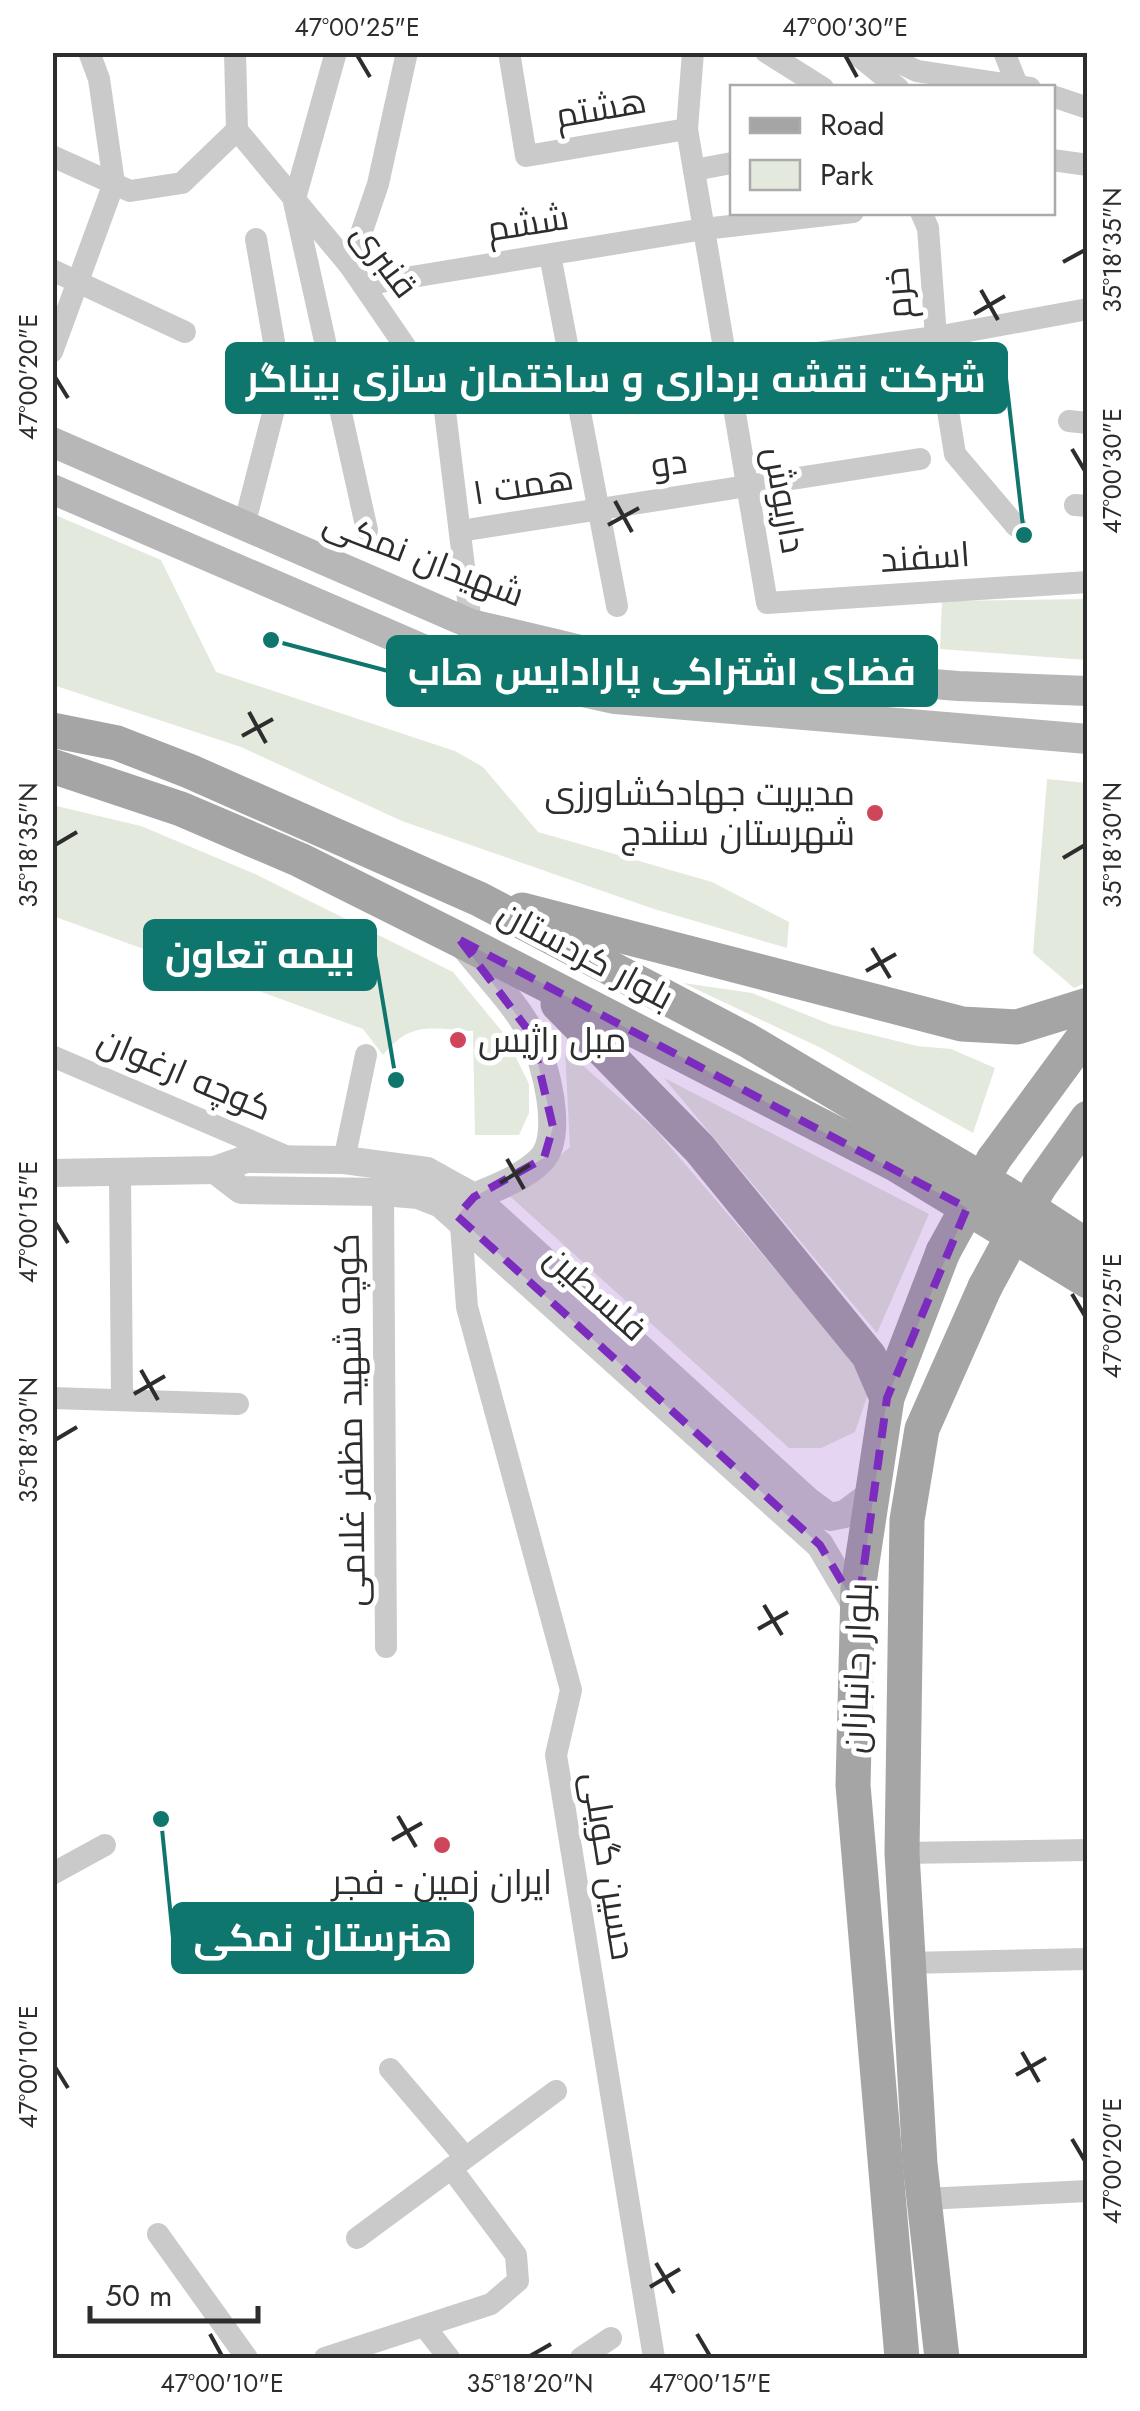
<svg xmlns="http://www.w3.org/2000/svg" width="1140" height="2411" viewBox="0 0 1140 2411" font-family="Jost,Cairo,sans-serif">
  <rect width="100%" height="100%" fill="#fff"/>
  <g fill="#e4e9dd">
    <path d="M53 514 161 560 216 672 455 751 483 767 538 832 712 882 789 922 787 948 654 909 402 821 241 747 53 685Z"/>
    <path d="M1087 599V660L940 649 942 601Z"/>
    <path d="M1047 779 1087 783V982L1074 988 1033 953Z"/>
    <path d="M52 805 141 826 255 874 453 972 505 1035 529 1084V1113L519 1135H475L473 1031C432 1029 411 1020 383 1055L363 1029 53 916Z"/>
    <path d="M683 983 752 993 832 1025 917 1046 951 1049 995 1068 973 1133 821 1048Z"/>
    <path d="M565 1050 654 1128 834 1338 870 1388 855 1432 821 1448H789L504 1191 534 1177 570 1147Z"/>
    <path d="M664 1078 929 1214 877 1333Z"/>
  </g>
  <g fill="none" stroke-linecap="round" stroke-linejoin="round">
    <g stroke="#cacaca" stroke-width="22">
      <path d="M235 52 237 130"/>
      <path d="M336 52 294 202 367 530"/>
      <path d="M509 52 526 156 687 129"/>
      <path d="M693 52 687 129 767 603 1088 582"/>
      <path d="M766 52 823 88"/>
      <path d="M854 52 898 88"/>
      <path d="M878 52 917 71 1030 88"/>
      <path d="M1004 52 1016 82"/>
      <path d="M1052 96 1088 108"/>
      <path d="M237 130 350 266 444 403 471 624"/>
      <path d="M52 156 130 191 182 183 237 130"/>
      <path d="M1052 160 1088 165"/>
      <path d="M694 170 732 163"/>
      <path d="M921 212 928 228 936 337 955 454 1016 526"/>
      <path d="M550 255 617 606"/>
      <path d="M350 266 378 184 407 52"/>
      <path d="M52 270 185 332"/>
      <path d="M363 285 704 229 853 212"/>
      <path d="M52 352 114 183 99 79 89 52"/>
      <path d="M444 403 936 337 1088 309"/>
      <path d="M1069 421 1088 423"/>
      <path d="M1075 505 1088 506"/>
      <path d="M244 526 281 382 256 239"/>
      <path d="M460 531 920 459"/>
      <path d="M52 1056 288 1157"/>
      <path d="M344 1160 366 1055"/>
      <path d="M120 1174 122 1398"/>
      <path d="M383 1192 386 1647"/>
      <path d="M460 1212 467 1307 571 1690 556 1755 654 2358"/>
      <path d="M52 1398 238 1404"/>
      <path d="M902 1853 1088 1850"/>
      <path d="M52 1874 105 1845"/>
      <path d="M908 1963 1088 1959"/>
      <path d="M390 2069 465 2157"/>
      <path d="M924 2199 1088 2191"/>
      <path d="M158 2234 247 2358"/>
      <path d="M357 2238 556 2091"/>
      <path d="M425 2327 449 2358"/>
      <path d="M325 2358 491 2304 518 2281 516 2255 451 2168"/>
      <path d="M581 2358 611 2338"/>
    </g>
    <g stroke="#cacaca" stroke-width="28">
      <path d="M462 943C484 972 515 1002 532 1035 545 1062 565 1136 541 1160 523 1178 497 1187 474 1197"/>
      <path d="M215 1170 241 1190 383 1192 418 1195 441 1204 820 1545 857 1608"/>
      <path d="M52 1173 215 1170 246 1159 344 1160 427 1171 474 1197 808 1501 830 1517 845 1514 869 1496"/>
    </g>
    <g stroke="#b7b7b7" stroke-width="30">
      <path d="M52 442 471 624 615 658 958 686 1088 691"/>
      <path d="M52 489 460 665 615 699 1088 739"/>
    </g>
    <g stroke="#a5a5a5" stroke-width="35">
      <path d="M52 730 117 743 189 771 479 899 747 1040 1013 1198 1088 1247"/>
      <path d="M52 766 181 809 300 860 460 940 897 1165 1088 1281"/>
      <path d="M522 910 962 1024 1017 1027 1088 1005"/>
      <path d="M558 1004 699 1148 869 1356 887 1398"/>
      <path d="M994 1159 1088 1031"/>
      <path d="M1039 1187 1088 1118"/>
      <path d="M902 2358 853 1785 858 1589 887 1398 943 1252"/>
      <path d="M942 2358 920 2164 902 1853 907 1520 922 1429 985 1287"/>
    </g>
    <g stroke="#a5a5a5" stroke-width="35">
      <path d="M943 1252 994 1159"/>
      <path d="M985 1287 1039 1187"/>
    </g>
  </g>
  <path fill="#7b2cbf" fill-opacity="0.2" stroke="#7b2cbf" stroke-width="8" stroke-dasharray="20 12" stroke-linejoin="round" d="M460 940 967 1208 887 1398 858 1609 820 1545 457 1216 474 1197 544 1158 553 1127 531 1034Z"/>
  <path fill="none" stroke="#2d2d2d" stroke-width="4" d="M357 55 370 77M845 55 857 77M1063 262 1085 250M981 290 998 320M974 314 1005 296M55 377 68 398M1072 449 1085 471M615 501 632 532M608 525 639 508M249 712 266 743M242 736 273 719M55 845 77 832M1063 858 1085 845M872 948 890 978M866 971 896 954M507 1159 524 1189M500 1183 530 1165M55 1222 68 1243M1072 1294 1085 1316M141 1370 158 1400M134 1394 165 1376M55 1440 77 1427M764 1605 782 1635M758 1629 788 1612M398 1816 416 1847M392 1840 422 1823M1022 2052 1039 2082M55 2067 68 2088M1016 2075 1046 2058M1072 2139 1085 2161M656 2263 674 2293M650 2287 680 2269M210 2334 222 2356M697 2334 710 2356M530 2356 551 2344"/>
  <g fill="#cf455a" stroke="#fff" stroke-width="4">
    <circle cx="875" cy="813" r="10"/>
    <circle cx="458" cy="1040" r="10"/>
    <circle cx="442" cy="1845" r="10"/>
  </g>
  <g text-anchor="middle" stroke-width="10" stroke-linejoin="round" paint-order="stroke">
    <g font-size="35" fill="#2d2d2d" stroke="#fff">
      <text transform="translate(601 108) rotate(-10)" y="12">هشتم</text>
      <text transform="translate(528 223) rotate(-9)" y="12">ششم</text>
      <text transform="translate(385 260) rotate(53)" y="12">قنبری</text>
      <text transform="translate(898 293) rotate(-94)" y="12">خرم</text>
      <text transform="translate(669 463) rotate(-8)" y="12">دو</text>
      <text transform="translate(523 485) rotate(-9)" y="12">همت ۱</text>
      <text transform="translate(785 500) rotate(80)" y="12">داریوش</text>
      <text transform="translate(925 557) rotate(-4)" y="12">اسفند</text>
      <text transform="translate(424 558) rotate(21)" y="12">شهیدان نمکی</text>
      <text transform="translate(586 955) rotate(28)" y="12">بلوار کردستان</text>
      <text transform="translate(185 1074) rotate(23)" y="12">کوچه ارغوان</text>
      <text transform="translate(596 1293) rotate(42)" y="12">فلسطین</text>
      <text transform="translate(350 1420) rotate(-91)" y="12">کوچه شهید مظفر غلامی</text>
      <text transform="translate(857 1668) rotate(-88)" y="12">بلوار جانبازان</text>
      <text transform="translate(609 1866) rotate(81)" y="12">حسین گویلی</text>
    </g>
    <g font-size="35" fill="#2d2d2d" stroke="#fff" text-anchor="end">
      <text x="855" y="805">مدیریت جهادکشاورزی<tspan x="855" dy="40">شهرستان سنندج</tspan></text>
      <text x="478" y="1052" text-anchor="start">مبل راژیس</text>
      <text x="442" y="1894" text-anchor="middle">ایران زمین - فجر</text>
    </g>
  </g>
  <path fill="none" stroke="#0f766e" stroke-width="4" d="M1024 535L1006 378M271 640L388 671M396 1080L375 955M161 1819L173 1938"/>
  <g fill="#0f766e" stroke="#fff" stroke-width="4">
    <circle cx="1024" cy="535" r="10"/>
    <circle cx="271" cy="640" r="10"/>
    <circle cx="396" cy="1080" r="10"/>
    <circle cx="161" cy="1819" r="10"/>
  </g>
  <g fill="#0f766e" stroke="#0f766e" stroke-width="4">
    <rect x="227" y="344" width="779" height="68" rx="10"/>
    <rect x="388" y="637" width="548" height="68" rx="10"/>
    <rect x="145" y="921" width="230" height="68" rx="10"/>
    <rect x="173" y="1904" width="299" height="68" rx="10"/>
  </g>
  <g font-size="38" text-anchor="middle" font-weight="bold" fill="#fff">
    <text x="616" y="392">شرکت نقشه برداری و ساختمان سازی بیناگر</text>
    <text x="662" y="685">فضای اشتراکی پارادایس هاب</text>
    <text x="260" y="968">بیمه تعاون</text>
    <text x="323" y="1951">هنرستان نمکی</text>
  </g>
  <rect width="1140" height="2411" fill="none" stroke="#ffffff" stroke-width="110"/>
  <rect x="730" y="85" width="325" height="130" fill="#ffffff" stroke="#ababab" stroke-width="2.5"/>
  <rect x="750" y="118" width="50" height="15" fill="#a5a5a5" stroke="#ababab" stroke-width="2.5"/>
  <text x="820" y="135" font-size="30" fill="#2d2d2d">Road</text>
  <rect x="750" y="160" width="50" height="30" fill="#e4e9dd" stroke="#ababab" stroke-width="2.5"/>
  <text x="820" y="185" font-size="30" fill="#2d2d2d">Park</text>
  <path d="M90 2306v15h168v-15" fill="none" stroke="#2d2d2d" stroke-width="5"/>
  <text x="105" y="2306" font-size="30" fill="#2d2d2d" stroke="#ffffff" stroke-width="8" paint-order="stroke">50 m</text>
  <rect x="55" y="55" width="1030" height="2301" fill="none" stroke="#2d2d2d" stroke-width="4"/>
  <g font-size="25" text-anchor="middle" fill="#2d2d2d">
    <text x="357" y="36">47°00'25"E</text>
    <text x="845" y="36">47°00'30"E</text>
    <text transform="translate(1112 250) rotate(-90)" y="9">35°18'35"N</text>
    <text transform="translate(28 377) rotate(-90)" y="9">47°00'20"E</text>
    <text transform="translate(1112 471) rotate(-90)" y="9">47°00'30"E</text>
    <text transform="translate(28 845) rotate(-90)" y="9">35°18'35"N</text>
    <text transform="translate(1112 845) rotate(-90)" y="9">35°18'30"N</text>
    <text transform="translate(28 1222) rotate(-90)" y="9">47°00'15"E</text>
    <text transform="translate(1112 1316) rotate(-90)" y="9">47°00'25"E</text>
    <text transform="translate(28 1440) rotate(-90)" y="9">35°18'30"N</text>
    <text transform="translate(28 2067) rotate(-90)" y="9">47°00'10"E</text>
    <text transform="translate(1112 2161) rotate(-90)" y="9">47°00'20"E</text>
    <text x="222" y="2392">47°00'10"E</text>
    <text x="530" y="2392">35°18'20"N</text>
    <text x="710" y="2392">47°00'15"E</text>
  </g>
</svg>
